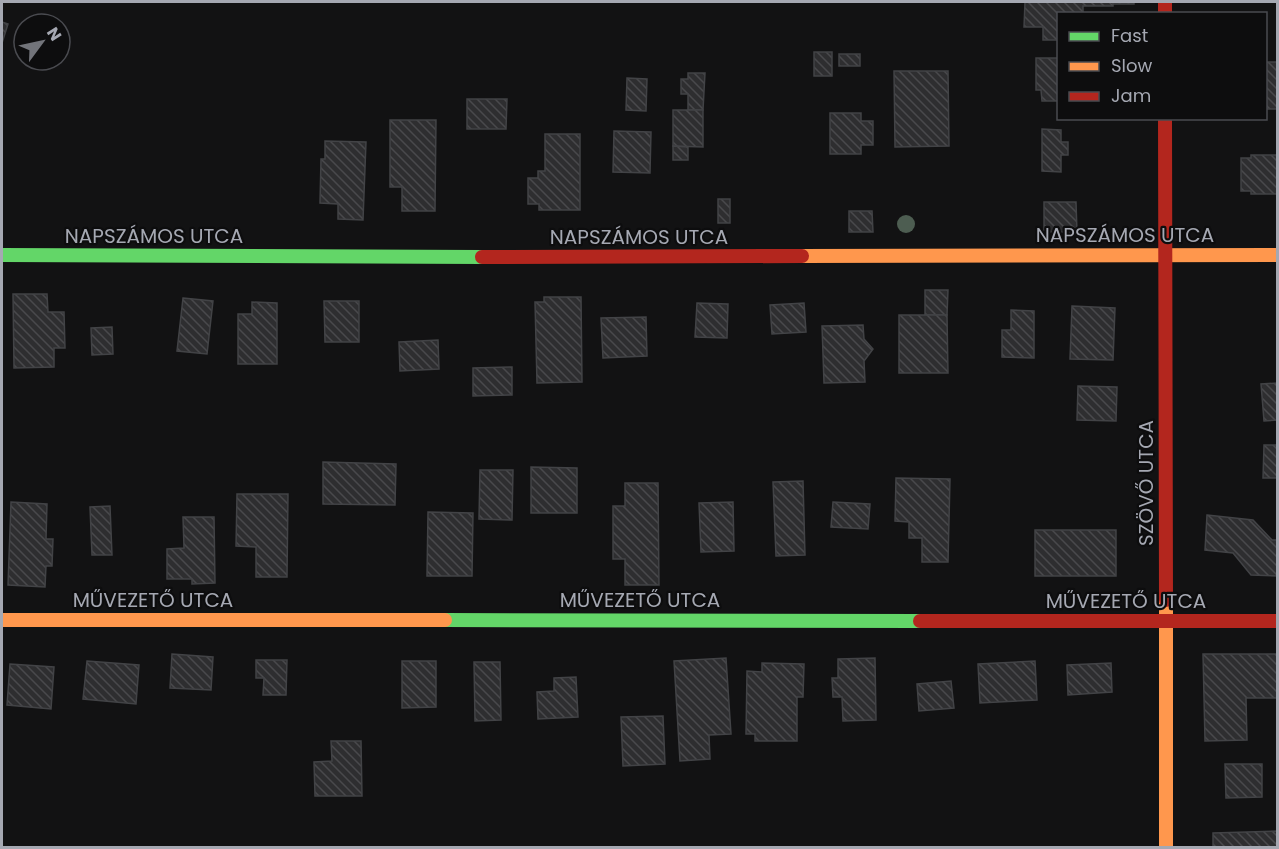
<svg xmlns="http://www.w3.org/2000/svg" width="1279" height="849" viewBox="0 0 1279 849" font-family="Poppins,sans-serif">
  <defs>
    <pattern id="building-back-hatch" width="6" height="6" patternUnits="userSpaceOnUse" patternTransform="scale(1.5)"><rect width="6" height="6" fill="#2e2e30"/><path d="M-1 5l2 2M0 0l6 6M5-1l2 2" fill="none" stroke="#49494c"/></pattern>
  </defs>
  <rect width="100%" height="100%" fill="#121213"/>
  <g fill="url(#building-back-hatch)" stroke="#424346" stroke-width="1.5">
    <path d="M1025 2H1113V6H1083V14H1058V40H1043V27H1024Z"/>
    <rect x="1113" y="2" width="21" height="2"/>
    <path d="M2 22 8 24 2 43Z"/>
    <rect x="814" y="52" width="18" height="24"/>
    <rect x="839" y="54" width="21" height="12"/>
    <path d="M1036 58H1058V101H1042L1041 90H1036Z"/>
    <rect x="1266" y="62" width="12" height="47"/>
    <path d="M894 71H948L949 146 895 147Z"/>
    <path d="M688 73H705L703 110H688V94H681V79H688Z"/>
    <path d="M627 78 647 79 646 111 626 110Z"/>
    <path d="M467 99H507L506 129H467Z"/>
    <path d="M673 110H703V147L673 146Z"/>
    <path d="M830 113H861V121H873V145H861V154H830Z"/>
    <path d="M390 120H436L435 211H402V187H390Z"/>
    <path d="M1042 129 1061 130V142H1068V155H1061V172L1042 171Z"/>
    <path d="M614 131 651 132 650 173 613 172Z"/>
    <path d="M545 134H580V210H539V204H528V178H538V171H545Z"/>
    <path d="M325 141 366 142 363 220 338 219V204L320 203 321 159H325Z"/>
    <path d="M673 146 688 147V160H673Z"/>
    <path d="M1251 155H1278V205L1277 194H1251V191H1241V158H1251Z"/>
    <rect x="718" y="199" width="12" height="24"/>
    <path d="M1044 202H1076L1077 232H1044Z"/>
    <path d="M849 211H872L873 232H849Z"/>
    <path d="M925 290H948L947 315H925Z"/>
    <path d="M13 294H47L48 312H64L65 348H54V367L14 368Z"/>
    <path d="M544 297H581L582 382 537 383 535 302H544Z"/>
    <path d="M183 298 213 301 207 354 177 351Z"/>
    <path d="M324 301H359V342H325Z"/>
    <path d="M252 302 277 303V364H238V314H252Z"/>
    <path d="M697 303 728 304 727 338 695 337Z"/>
    <path d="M804 303 806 332 772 334 770 305Z"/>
    <path d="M1072 306 1115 308 1113 360 1070 359Z"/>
    <path d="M1011 310 1034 311V358L1002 357V330H1011Z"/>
    <path d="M899 315H947L948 373H899Z"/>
    <path d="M646 317 647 356 603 358 601 318Z"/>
    <path d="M863 325 864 339 873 349 864 361 865 382 824 383 822 326Z"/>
    <path d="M112 327 113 354 92 355 91 328Z"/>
    <path d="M438 340 439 369 400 371 399 342Z"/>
    <path d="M512 367V395L473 396V368Z"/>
    <path d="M1278 383V420L1264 421 1261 384Z"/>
    <path d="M1078 386 1117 387 1116 421 1077 420Z"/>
    <path d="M1264 445H1278V478H1263Z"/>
    <path d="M323 462 396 464 395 505 323 504Z"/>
    <path d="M531 467 577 468V513H531Z"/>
    <path d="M480 470H513L512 520 479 519Z"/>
    <path d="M896 478 950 479 948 562H922V538H909V522L895 521Z"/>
    <path d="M803 481 805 555 776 556 773 482Z"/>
    <path d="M625 483H658L659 585H625V559H613V506H625Z"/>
    <path d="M237 494H288L287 577H256V547L236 546Z"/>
    <path d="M11 502 47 504 46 539H53L52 566H46L45 587 8 585Z"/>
    <path d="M733 502 734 551 701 552 699 503Z"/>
    <path d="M833 502 870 504 868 529 831 527Z"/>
    <path d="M110 506 112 555H92L90 507Z"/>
    <path d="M428 512 473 513 472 576H427Z"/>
    <path d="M1207 515 1253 520 1272 540H1278V576L1251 575 1233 553 1205 550Z"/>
    <path d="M183 517H214L215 583 192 584V579H167V549L184 548Z"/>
    <rect x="1035" y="530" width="81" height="46"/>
    <path d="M172 654 213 657 211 690 170 688Z"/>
    <path d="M1203 654H1278V698H1246L1247 740 1205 741Z"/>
    <path d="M726 658 731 734 709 735 710 759 680 761 674 661Z"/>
    <path d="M875 658 876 720 843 721 842 697H833L832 678H838V659Z"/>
    <path d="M256 660H287L286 695H263L264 678H256Z"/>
    <path d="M87 661 139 665 136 704 83 699Z"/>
    <path d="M402 661H436V707L402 708Z"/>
    <path d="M1035 661 1037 700 980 703 978 664Z"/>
    <path d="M474 662H500L501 720 475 721Z"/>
    <path d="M762 663 804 664 803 697H797V741H755V734H746L747 671 762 672Z"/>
    <path d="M1111 663 1112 692 1068 695 1067 665Z"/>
    <path d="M10 664 54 667 51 709 7 705Z"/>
    <path d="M576 677 578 717 538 719 537 692 554 691V678Z"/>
    <path d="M951 681 954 708 919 711 917 684Z"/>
    <path d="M663 716 665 764 623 766 621 717Z"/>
    <path d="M331 741H361L362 796H315L314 762 332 761Z"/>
    <path d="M1225 764H1262V797L1226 798Z"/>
    <path d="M1278 831V848H1213V833Z"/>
  </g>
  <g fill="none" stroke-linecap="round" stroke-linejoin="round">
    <g stroke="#63d668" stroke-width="14">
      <path d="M2 255 482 257"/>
      <path d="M445 620 920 621"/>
    </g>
    <g stroke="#ff974d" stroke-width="14">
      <path d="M802 256 1278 255"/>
      <path d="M1166 600V848"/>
      <path d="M2 620H445"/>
    </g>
    <g stroke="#b3261e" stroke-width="14">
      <path d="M1165 2V14"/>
      <path d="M1165 118 1166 600"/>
      <path d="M482 257 802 256"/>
      <path d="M920 621H1278"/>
    </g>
  </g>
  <circle fill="#4d5d51" cx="906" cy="224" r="9"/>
  <g text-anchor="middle" stroke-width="4.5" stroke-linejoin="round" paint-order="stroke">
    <g font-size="20" fill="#a5a8b2" stroke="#0d0d0e">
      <text x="1125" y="242">NAPSZÁMOS UTCA</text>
      <text x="154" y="243">NAPSZÁMOS UTCA</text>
      <text x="639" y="244">NAPSZÁMOS UTCA</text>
      <text transform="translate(1146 483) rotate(-90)" y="7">SZÖVŐ UTCA</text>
      <text x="153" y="607">MŰVEZETŐ UTCA</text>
      <text x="640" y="607">MŰVEZETŐ UTCA</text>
      <text x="1126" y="608">MŰVEZETŐ UTCA</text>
    </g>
  </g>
  <rect width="1279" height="849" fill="none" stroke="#a5a8b2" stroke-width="6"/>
  <rect x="1057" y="12" width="210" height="108" fill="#0d0d0e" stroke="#4a4b50" stroke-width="1.5"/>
  <rect x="1069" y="32" width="30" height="9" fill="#63d668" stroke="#4a4b50" stroke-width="1.5"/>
  <text x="1111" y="42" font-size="18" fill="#a5a8b2">Fast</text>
  <rect x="1069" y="62" width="30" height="9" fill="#ff974d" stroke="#4a4b50" stroke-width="1.5"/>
  <text x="1111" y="72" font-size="18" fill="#a5a8b2">Slow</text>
  <rect x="1069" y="92" width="30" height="9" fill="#b3261e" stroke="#4a4b50" stroke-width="1.5"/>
  <text x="1111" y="102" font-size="18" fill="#a5a8b2">Jam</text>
  <g transform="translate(42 42) rotate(57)"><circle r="28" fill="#0d0d0e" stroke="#4a4b50" stroke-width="1.5"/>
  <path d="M0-4.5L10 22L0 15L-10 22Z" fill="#72747a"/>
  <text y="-9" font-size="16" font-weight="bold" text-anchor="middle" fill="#a5a8b2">N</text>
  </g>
</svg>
